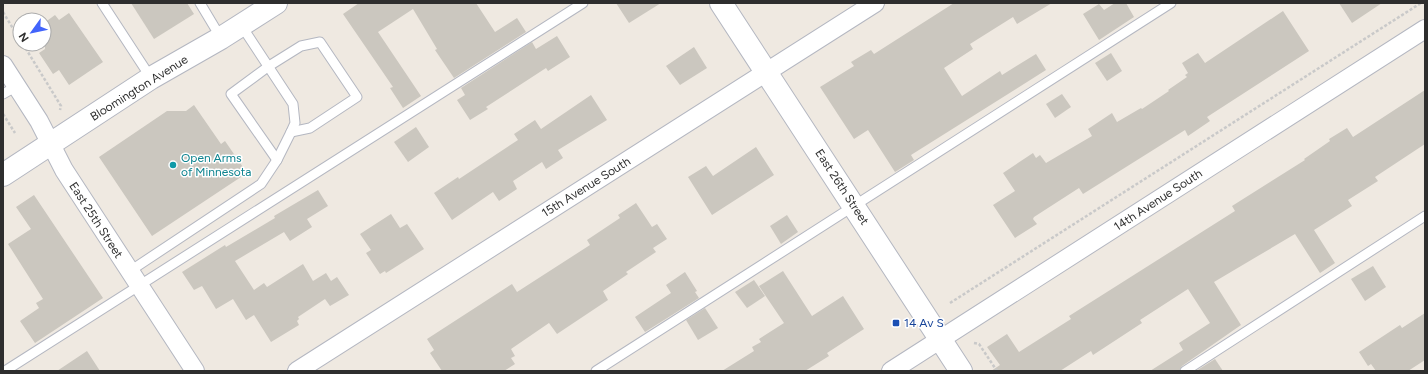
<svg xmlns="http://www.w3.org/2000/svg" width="1428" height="374" viewBox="0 0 1428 374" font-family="Figtree,sans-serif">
  <rect width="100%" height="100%" fill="#efe9e1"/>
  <g fill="#cbc7bf">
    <path d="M131 3H187L194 14 154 39Z"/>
    <path d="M359 3H476L495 32 517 18 526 32 454 78 435 50 437 49 413 9 378 32 421 96 403 108 390 88 393 87 343 14Z"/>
    <path d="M616 3H661L629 23Z"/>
    <path d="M954 3H1052L1017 24 1013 17 970 44 973 49 944 68 962 96 1000 71 1002 75 1036 54 1046 70 911 155 914 160 895 172 868 130 854 139 820 87 854 66 851 62 871 50 874 54Z"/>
    <path d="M1115 3H1126L1134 17 1099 40 1083 14 1099 4 1104 10Z"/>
    <path d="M1339 3H1382L1352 23Z"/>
    <path d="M1283 11 1309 51 1207 117 1210 121 1188 136 1185 130 1083 194 1079 188 1034 217 1033 219 1037 224 1015 238 993 205 1015 191 1003 173 1033 153 1036 158 1040 155 1046 163 1092 136 1088 129 1112 113 1117 122 1141 108 1142 109 1169 91 1168 90 1187 77 1185 75 1188 73 1182 63 1198 53 1205 63Z"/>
    <path d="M69 13 103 62 69 85 59 70 53 74 39 53 45 49 44 23 55 15 59 20Z"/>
    <path d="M557 36 570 57 548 71 546 68 486 107 488 109 470 120 457 100 465 95 461 88 532 42 536 49Z"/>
    <path d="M694 47 707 68 680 85 666 66Z"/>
    <path d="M1111 53 1122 71 1107 81 1095 63Z"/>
    <path d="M1425 90V144L1375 177 1378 181 1348 200 1352 206 1314 230 1335 263 1320 273 1295 234 1214 282 1241 325 1182 366 1179 371H1150L1183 350 1179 343 1210 323 1188 289 1140 320 1142 323 1116 340 1093 355 1091 351 1060 371H991L1000 365 987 347 1007 334 1019 352 1071 319 1069 316 1235 211 1232 206 1305 160 1304 159 1330 141 1329 139 1347 128 1353 137Z"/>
    <path d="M1062 94 1071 107 1055 118 1046 104Z"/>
    <path d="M591 95 607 120 558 150 563 158 546 169 542 162 513 181 517 189 499 201 493 192 452 220 434 193 458 177 459 179 518 140 514 134 535 120 541 129Z"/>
    <path d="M194 105 221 144 225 141 247 173 152 236 99 157 167 111H186Z"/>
    <path d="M416 127 429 147 408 162 394 142Z"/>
    <path d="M756 147 774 175 712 215 688 177 706 166 713 176Z"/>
    <path d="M318 190 328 206 307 219 312 227 290 241 284 232 235 261 254 290 264 283 267 287 303 264 313 281 326 273 331 281 337 277 349 295 330 306 325 299 298 317 299 319 297 321 299 325 271 342 254 315 246 320 233 299 216 309 202 286 194 290 182 272 225 245 226 247 275 218 274 216Z"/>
    <path d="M34 195 103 298 35 343 20 321 39 308 36 303 43 299 8 244 31 229 16 207Z"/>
    <path d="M636 203 652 227 657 224 667 239 653 248 656 252 626 272 628 274 603 291 608 300 557 334 549 323 511 349 515 356 511 358 515 364 504 371H442L430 353 434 350 427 339 512 284 517 292 590 245 587 240 620 218 618 215Z"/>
    <path d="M391 214 400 228 407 224 424 249 386 273 385 271 380 274 366 253 371 250 360 234Z"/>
    <path d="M787 215 798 232 781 244 770 226Z"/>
    <path d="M1373 266 1386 287 1365 301 1351 279Z"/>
    <path d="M783 271 812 316 843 296 864 329 827 353 829 356 805 371H722L754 351 752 347 761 342 759 339 784 323 759 286Z"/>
    <path d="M685 272 697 291 695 292 699 298 645 332 635 317 671 293 666 285Z"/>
    <path d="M754 280 765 296 747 308 735 292Z"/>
    <path d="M705 308 718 328 698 340 686 320Z"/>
    <path d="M1425 313V360L1408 371H1376L1371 364 1368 366 1359 352 1400 325 1402 328Z"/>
    <path d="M87 351 100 371H57Z"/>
    <path d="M1215 359 1223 371H1196Z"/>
  </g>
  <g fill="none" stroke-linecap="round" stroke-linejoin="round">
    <g stroke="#b4b7c1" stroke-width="11">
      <g id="lane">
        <path d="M102 3 151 78"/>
        <path d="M200 3 221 38"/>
        <path d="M3 94 17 86"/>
        <path d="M277 160 231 94 269 66 301 46 320 42 357 97 310 128 291 132"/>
        <path d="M130 271 261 184 277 160 291 132 295 123 293 104 241 25"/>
        <path d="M5 371 583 3"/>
        <path d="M596 371 1171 3"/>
        <path d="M1185 371 1425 216"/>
      </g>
    </g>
    <g stroke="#b4b7c1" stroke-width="20">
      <g id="street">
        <path d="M3 65 39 121 64 170 195 371"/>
        <path d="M297 371 875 3"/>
        <path d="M891 371 1425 29"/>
      </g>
    </g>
    <g stroke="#b4b7c1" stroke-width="24">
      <g id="secondary">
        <path d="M721 3 961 371"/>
        <path d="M3 175 151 78 221 38 276 3"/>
      </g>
    </g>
    <g stroke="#c9c9c9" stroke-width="2.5" stroke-dasharray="3 2" stroke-linecap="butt">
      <path d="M3 12 20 40"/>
      <path d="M23 44 61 106 60 110"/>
      <path d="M3 114 15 133"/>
      <path d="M950 303 1421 3"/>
      <path d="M974 343 979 344 997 371"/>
    </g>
    <use href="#lane" stroke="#fff" stroke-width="9"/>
    <use href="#street" stroke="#fff" stroke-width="18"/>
    <use href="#secondary" stroke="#fff" stroke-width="22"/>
  </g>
  <circle fill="#0f9aa8" stroke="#fff" stroke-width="1.5" cx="173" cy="165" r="4"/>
  <rect fill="#1a4fb4" stroke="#fff" stroke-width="1.5" x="892" y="319" width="8" height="8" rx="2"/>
  <g text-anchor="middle" stroke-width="3" stroke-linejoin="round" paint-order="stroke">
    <g font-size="12" fill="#2e2e2e" stroke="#fff">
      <text transform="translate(139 88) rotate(-32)" y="4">Bloomington Avenue</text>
      <text transform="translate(586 187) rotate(-32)" y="4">15th Avenue South</text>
      <text transform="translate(842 187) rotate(57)" y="4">East 26th Street</text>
      <text transform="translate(1158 200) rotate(-33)" y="4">14th Avenue South</text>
      <text transform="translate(96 220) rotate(57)" y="4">East 25th Street</text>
    </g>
    <g font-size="12" fill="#0d838f" stroke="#fff" text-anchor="start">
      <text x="181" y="162">Open Arms<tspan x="181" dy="14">of Minnesota</tspan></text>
    </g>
    <g font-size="12" fill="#164399" stroke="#fff" text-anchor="start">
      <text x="904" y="327">14 Av S</text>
    </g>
  </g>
  <rect width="1428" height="374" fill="none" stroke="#2e2e2e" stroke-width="8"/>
  <g transform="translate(32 32) rotate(237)"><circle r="19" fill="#ffffff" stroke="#ababab"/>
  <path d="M0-3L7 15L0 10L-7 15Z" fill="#4264fb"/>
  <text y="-6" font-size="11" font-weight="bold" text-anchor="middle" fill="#2e2e2e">N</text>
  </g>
</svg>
